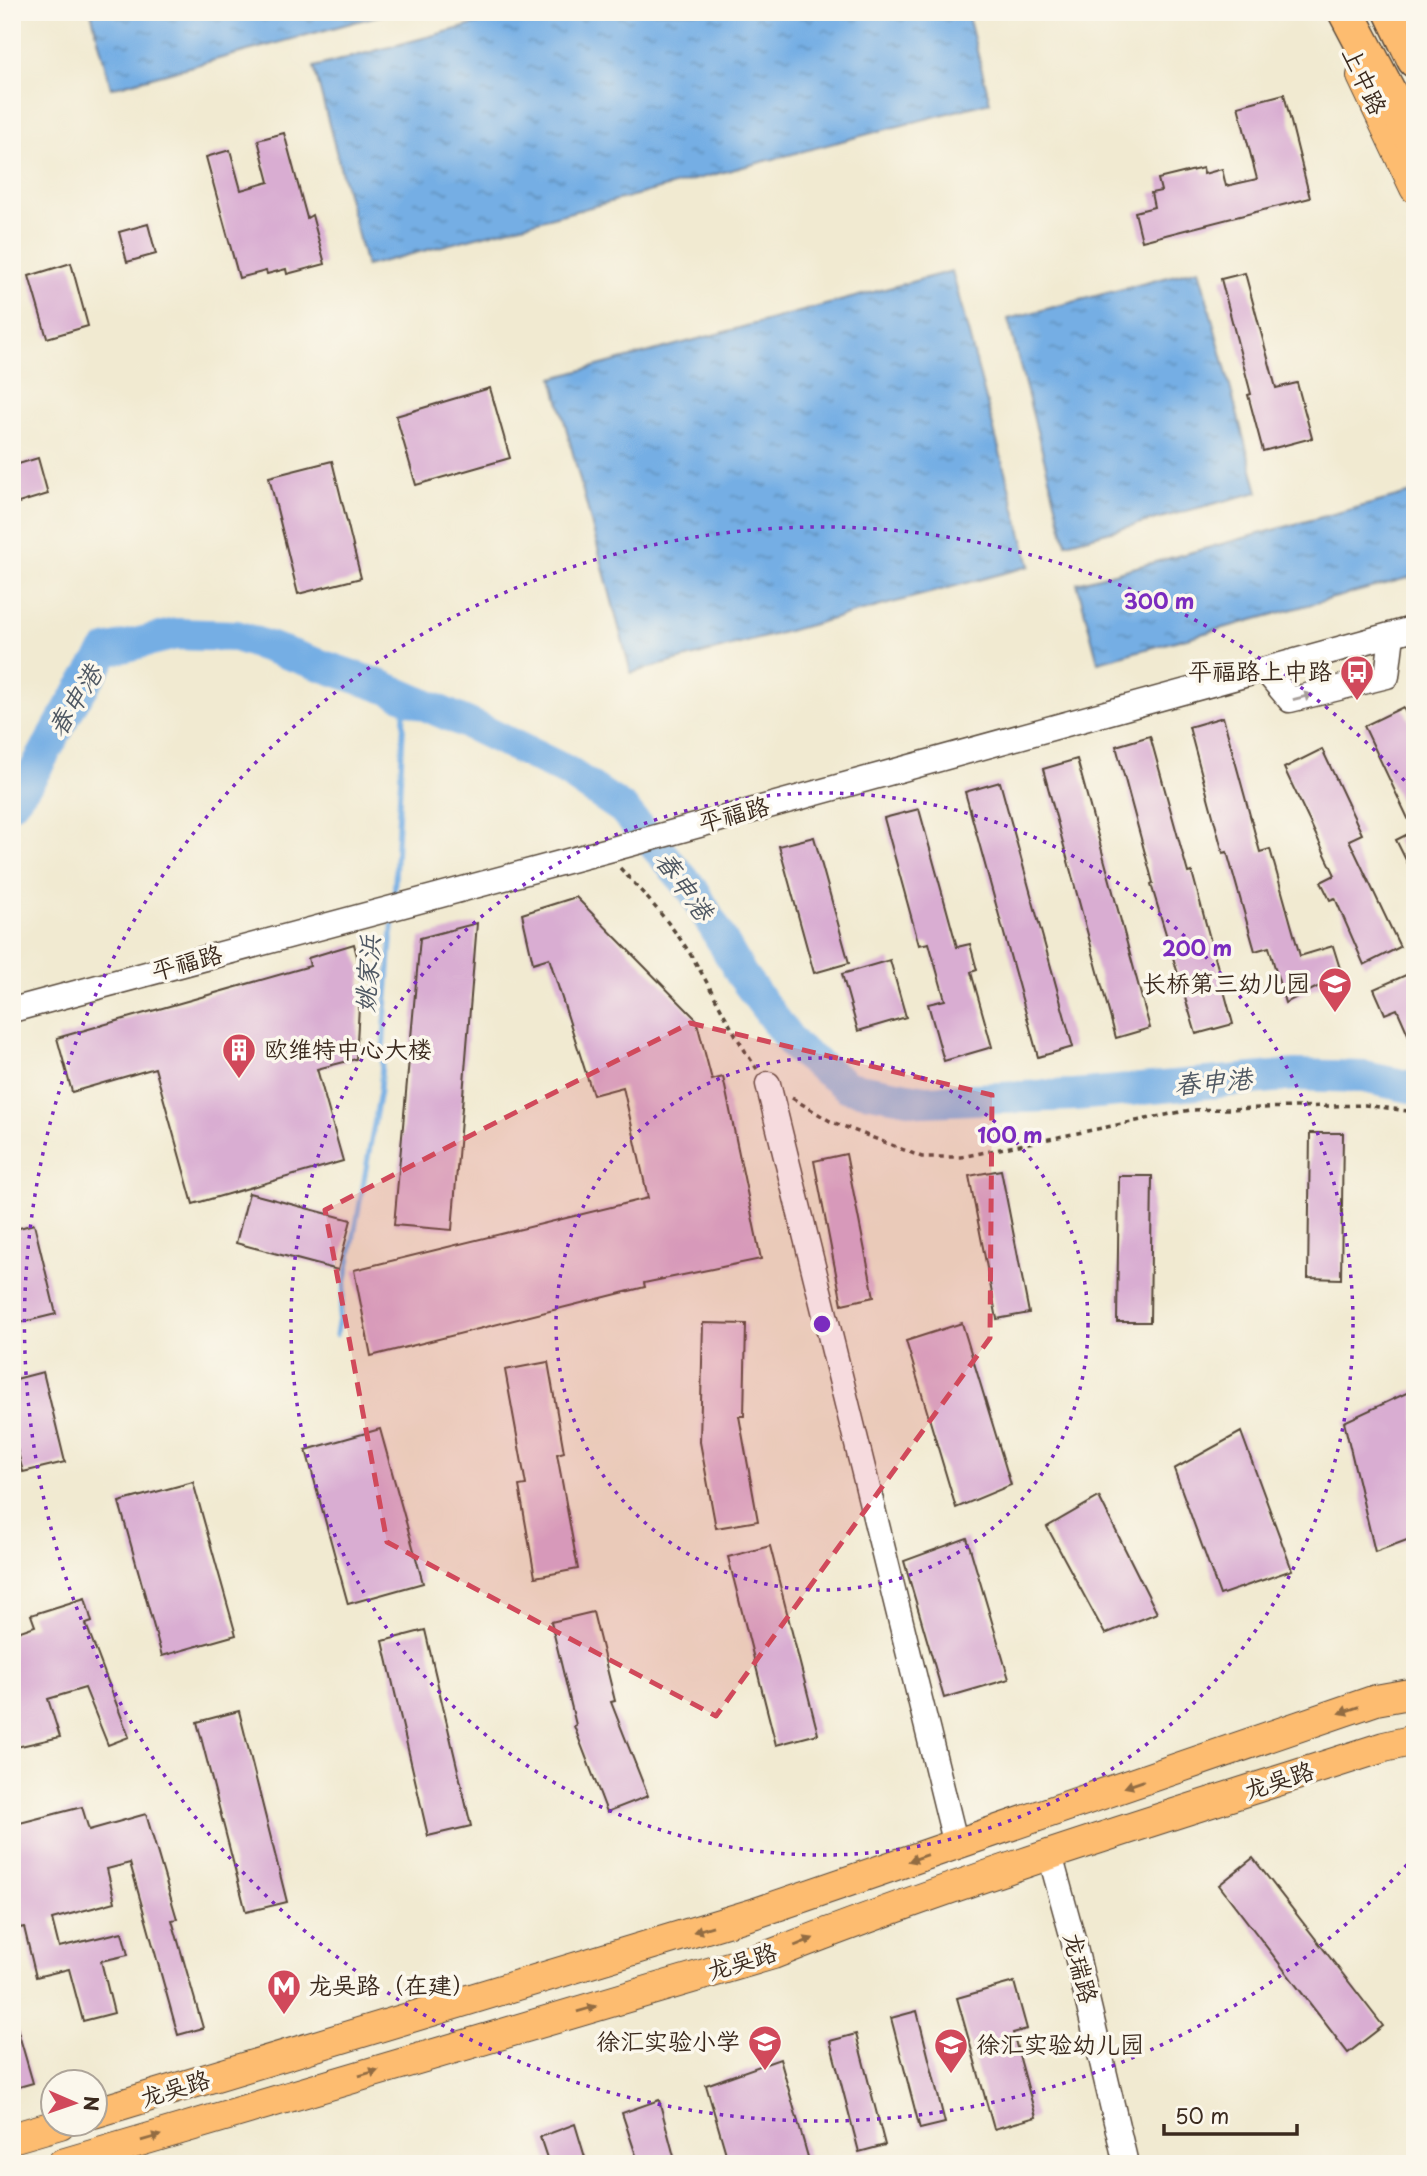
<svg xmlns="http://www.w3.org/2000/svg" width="1427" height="2176" viewBox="0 0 1427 2176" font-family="'Playpen Sans','LXGW WenKai TC',sans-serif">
  <defs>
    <pattern id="water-ripples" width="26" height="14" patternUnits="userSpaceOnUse" patternTransform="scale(1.75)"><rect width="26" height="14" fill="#74aee4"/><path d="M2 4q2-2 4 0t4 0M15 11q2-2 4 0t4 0" fill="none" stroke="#608eb8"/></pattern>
  </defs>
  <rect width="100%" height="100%" fill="#fbf7ec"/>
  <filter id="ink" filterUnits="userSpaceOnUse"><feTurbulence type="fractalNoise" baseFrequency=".0143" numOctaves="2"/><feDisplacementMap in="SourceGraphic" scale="14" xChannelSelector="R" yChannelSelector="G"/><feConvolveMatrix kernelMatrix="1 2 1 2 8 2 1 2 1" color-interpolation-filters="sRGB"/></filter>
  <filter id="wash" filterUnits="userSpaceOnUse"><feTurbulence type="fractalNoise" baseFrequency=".00686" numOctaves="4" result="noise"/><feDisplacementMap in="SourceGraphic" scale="28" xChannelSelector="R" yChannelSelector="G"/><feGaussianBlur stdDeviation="1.57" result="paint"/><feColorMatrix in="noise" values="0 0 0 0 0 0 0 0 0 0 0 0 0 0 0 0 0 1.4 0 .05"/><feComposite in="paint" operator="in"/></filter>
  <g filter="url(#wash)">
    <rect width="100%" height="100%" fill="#f1ead1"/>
    <g fill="url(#water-ripples)" stroke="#586c81" stroke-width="2">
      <path d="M91 12H392L111 88Z"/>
      <path d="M521 12H967L990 102 366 266 314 67Z"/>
      <path d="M1199 269 1258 492 1066 543 1008 319Z"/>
      <path d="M952 271 1030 566 631 673 553 378Z"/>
      <path d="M1415 492V576L1098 662 1077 583Z"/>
    </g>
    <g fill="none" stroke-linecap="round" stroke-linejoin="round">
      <g stroke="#74aee4" stroke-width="5">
        <path d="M394 899 405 696"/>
        <path d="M336 1335 380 1091 393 916"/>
      </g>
      <path stroke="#74aee4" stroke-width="32" d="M12 802 30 779 70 707 106 651 176 634 236 636 384 687 478 728 566 771 623 809 693 890 741 974 796 1048 848 1087 925 1101 1074 1095 1296 1075 1364 1077 1415 1088"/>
    </g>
    <g id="blocks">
      <g fill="#d9add2">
        <path d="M1284 94 1310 198 1142 241 1135 212 1154 207 1151 193 1161 191 1158 179 1203 168 1204 174 1222 169 1226 186 1257 179 1238 106Z"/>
        <path d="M284 133 307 218 312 215 325 264 287 274 286 269 267 274 266 271 239 278 206 157 230 150 241 190 269 182 258 140Z"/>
        <path d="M148 224 156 254 127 262 119 232Z"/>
        <path d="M71 263 88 326 47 338 29 276Z"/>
        <path d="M1245 273 1276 388 1297 383 1312 438 1263 451 1248 395 1251 394 1221 279Z"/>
        <path d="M490 388 510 458 416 485 396 416Z"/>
        <path d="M38 458 48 494 12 505V466Z"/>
        <path d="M332 461 361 578 298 594 269 477Z"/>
        <path d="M1403 707 1415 733V878L1396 840 1414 831 1364 726Z"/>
        <path d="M1223 717 1260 852 1270 849 1300 956 1333 946 1342 975 1285 1003 1269 947 1255 951 1227 852 1223 853 1189 727Z"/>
        <path d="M1150 736 1188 873 1192 872 1233 1024 1196 1034 1151 884 1153 883 1116 746Z"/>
        <path d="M1322 749 1362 834 1349 840 1400 947 1364 965 1335 898 1330 900 1321 882 1335 875 1284 768Z"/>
        <path d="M1077 759 1150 1028 1116 1038 1043 769Z"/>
        <path d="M1000 782 1073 1047 1038 1057 965 792Z"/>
        <path d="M919 809 957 947 970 944 977 970 971 972 992 1047 944 1061 928 1004 945 1000 929 943 919 945 884 818Z"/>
        <path d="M814 837 849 963 814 973 779 846Z"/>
        <path d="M576 897 696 1019 712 1080 723 1077 761 1259 644 1283 645 1287 371 1356 354 1270 648 1198 623 1087 593 1095 549 958 533 963 522 914Z"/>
        <path d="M477 923 452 1230 394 1225 420 938Z"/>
        <path d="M354 944 361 972 356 1059 317 1069 343 1161 193 1204 155 1068 72 1092 57 1038 310 966 308 958Z"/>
        <path d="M890 960 906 1017 858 1031 842 974Z"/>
        <path d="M1415 971V1050L1397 1009 1385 1014 1374 989Z"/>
        <path d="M1310 1133H1343L1341 1279 1308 1278Z"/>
        <path d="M846 1154 874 1297 842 1304 814 1161Z"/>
        <path d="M1001 1170 1029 1313 997 1319 969 1176Z"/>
        <path d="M1119 1176H1152L1150 1322H1117Z"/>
        <path d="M249 1193 351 1220 338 1270 236 1243Z"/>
        <path d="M34 1224 56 1314 15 1324 12 1315V1230Z"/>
        <path d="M703 1323 746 1324 744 1416H739L758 1521 716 1528 700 1442Z"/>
        <path d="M962 1323 1011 1485 956 1508 906 1341Z"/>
        <path d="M548 1362 564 1452 557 1454 578 1569 535 1577 519 1486 526 1485 505 1370Z"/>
        <path d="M43 1372 65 1462 23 1472 12 1429V1380Z"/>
        <path d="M1415 1389V1537L1375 1552 1344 1422Z"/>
        <path d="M380 1429 423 1583 348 1604 306 1450Z"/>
        <path d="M1241 1432 1292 1570 1220 1595 1174 1469Z"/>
        <path d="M193 1482 236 1635 162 1656 119 1502Z"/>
        <path d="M1099 1497 1157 1613 1105 1634 1047 1527Z"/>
        <path d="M967 1538 1009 1679 944 1698 904 1561Z"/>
        <path d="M770 1546 818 1734 776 1745 728 1557Z"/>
        <path d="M85 1598 92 1622 86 1624 129 1737 108 1745 85 1688 48 1699 60 1737 12 1748V1634L35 1626 31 1615Z"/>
        <path d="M593 1612 615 1701 611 1702 648 1796 607 1812 574 1726 576 1725 551 1622Z"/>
        <path d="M425 1630 471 1826 428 1836 383 1641Z"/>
        <path d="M239 1711 287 1902 246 1912 197 1722Z"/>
        <path d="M82 1807 89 1830 146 1814 177 1919 172 1920 203 2028 178 2035 130 1863 107 1869 115 1902 52 1919 59 1947 122 1932 128 1955 101 1961 114 2013 83 2021 69 1969 36 1977 24 1927 20 1928 12 1897V1825Z"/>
        <path d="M1253 1858 1383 2026 1348 2053 1219 1885Z"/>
        <path d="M1014 1982 1027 2029 1013 2033 1036 2117 994 2129 957 1998Z"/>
        <path d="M917 2011 945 2123 920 2129 891 2018Z"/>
        <path d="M16 2024 33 2083 12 2089V2025Z"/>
        <path d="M856 2034 885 2145 859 2152 830 2041Z"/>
        <path d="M780 2059 810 2164H729L706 2085Z"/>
        <path d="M659 2100 676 2164H639L622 2113Z"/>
        <path d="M575 2124 587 2164H549L540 2137Z"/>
      </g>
    </g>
  </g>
  <g filter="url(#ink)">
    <use href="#blocks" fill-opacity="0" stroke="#564739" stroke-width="2"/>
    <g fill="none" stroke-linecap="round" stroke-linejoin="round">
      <g stroke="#564739" stroke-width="27">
        <g id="minor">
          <path d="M1265 670 1290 700 1387 676 1392 635"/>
          <path d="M12 1010 616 848 1415 628"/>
          <path d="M768 1084 956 1845"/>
          <path d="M1050 1855 1072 1935 1126 2164"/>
        </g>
      </g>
      <g stroke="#564739" stroke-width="32">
        <g id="major">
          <path d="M1362 76 1415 188"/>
          <path d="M94 2113 756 1913 1376 1700 1415 1693"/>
          <path d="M12 2138 60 2124"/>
          <path d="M62 2164 773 1954C973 1875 1179 1813 1384 1747L1415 1740"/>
        </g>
      </g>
      <g stroke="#564739" stroke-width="38">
        <g id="highway">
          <path d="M1346 12 1415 143"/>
          <path d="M1392 12 1415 60"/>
        </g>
      </g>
      <g stroke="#564739" stroke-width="3.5" stroke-dasharray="5 5" stroke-linecap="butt">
        <path d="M620 868C645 895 669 921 689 952 713 990 731 1032 757 1069"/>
        <path d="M792 1098 830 1121 922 1157H961L1190 1110 1365 1105 1415 1112"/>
      </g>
      <use href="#minor" stroke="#fff" stroke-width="24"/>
      <use href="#major" stroke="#fdbc70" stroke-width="30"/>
      <use href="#highway" stroke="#fdbc70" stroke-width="35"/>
    </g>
    <defs><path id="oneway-solid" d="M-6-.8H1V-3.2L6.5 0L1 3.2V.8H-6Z" transform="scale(1.75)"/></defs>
    <use fill="#a79f9a" href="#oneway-solid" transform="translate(1303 697) rotate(-14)"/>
    <g fill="#926c43">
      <use href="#oneway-solid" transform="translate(1349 1710) rotate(161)"/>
      <use href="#oneway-solid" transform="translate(1134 1784) rotate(161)"/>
      <use href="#oneway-solid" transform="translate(918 1858) rotate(161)"/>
      <use href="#oneway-solid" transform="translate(703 1929) rotate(163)"/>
      <use href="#oneway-solid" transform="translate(804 1942) rotate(-22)"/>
      <use href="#oneway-solid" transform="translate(587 2009) rotate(-16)"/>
      <use href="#oneway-solid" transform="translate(369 2073) rotate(-16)"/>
      <use href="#oneway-solid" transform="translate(151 2138) rotate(-16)"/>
    </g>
  </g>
  <path fill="#d1495b" fill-opacity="0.2" stroke="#d1495b" stroke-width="5" stroke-dasharray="14 9" stroke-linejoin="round" d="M690 1023 992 1095 990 1338 716 1716 387 1542 325 1210Z"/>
  <g fill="none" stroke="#7b2cbf" stroke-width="3.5" stroke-dasharray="3.5 7">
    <circle cx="822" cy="1324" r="266"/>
    <circle cx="822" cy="1324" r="531"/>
    <path d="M1414 1857A797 797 0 1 1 1414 791"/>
  </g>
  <defs>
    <g id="bus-pin" transform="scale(1.75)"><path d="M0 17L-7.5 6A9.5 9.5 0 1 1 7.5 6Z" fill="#d1495b" stroke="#fbf7ec"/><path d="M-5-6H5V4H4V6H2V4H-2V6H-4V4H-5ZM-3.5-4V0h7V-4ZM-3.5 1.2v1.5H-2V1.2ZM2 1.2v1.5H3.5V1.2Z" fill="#fff"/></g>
    <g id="school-pin" transform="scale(1.75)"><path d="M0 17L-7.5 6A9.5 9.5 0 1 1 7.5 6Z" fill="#d1495b" stroke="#fbf7ec"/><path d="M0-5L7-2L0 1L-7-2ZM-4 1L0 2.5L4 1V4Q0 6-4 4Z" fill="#fff"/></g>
    <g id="building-pin" transform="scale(1.75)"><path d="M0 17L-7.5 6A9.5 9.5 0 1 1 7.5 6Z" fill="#d1495b" stroke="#fbf7ec"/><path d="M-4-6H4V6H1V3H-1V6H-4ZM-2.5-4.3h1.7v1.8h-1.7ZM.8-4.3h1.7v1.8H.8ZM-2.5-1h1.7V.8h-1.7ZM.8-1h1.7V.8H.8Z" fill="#fff"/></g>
    <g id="metro-pin" transform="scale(1.75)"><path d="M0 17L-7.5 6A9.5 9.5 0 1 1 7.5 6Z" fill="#d1495b" stroke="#fbf7ec"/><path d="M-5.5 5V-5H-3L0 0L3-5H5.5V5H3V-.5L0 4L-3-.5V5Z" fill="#fff"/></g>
  </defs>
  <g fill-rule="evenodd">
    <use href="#bus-pin" x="1357" y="672"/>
    <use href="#school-pin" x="1335" y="984"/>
    <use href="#building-pin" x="239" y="1050"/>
    <use href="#metro-pin" x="284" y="1986"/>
    <use href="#school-pin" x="765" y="2042"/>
    <use href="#school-pin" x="951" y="2045"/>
  </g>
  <g text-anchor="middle" stroke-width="7" stroke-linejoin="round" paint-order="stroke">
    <g font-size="24" fill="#3b2a1e" stroke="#fbf7ec">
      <text transform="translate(1364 81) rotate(65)" y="8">上中路</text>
      <text transform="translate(734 815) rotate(-15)" y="8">平福路</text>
      <text transform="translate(187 963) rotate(-15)" y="8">平福路</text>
      <text transform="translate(1279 1781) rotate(-18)" y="8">龙吴路</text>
      <text transform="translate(742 1962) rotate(-17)" y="8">龙吴路</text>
      <text transform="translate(1080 1968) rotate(76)" y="8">龙瑞路</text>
      <text transform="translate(175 2089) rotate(-17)" y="8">龙吴路</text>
    </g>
    <g font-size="24" fill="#3b2a1e" stroke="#fbf7ec" text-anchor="end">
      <text x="1332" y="680">平福路上中路</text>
      <text x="1310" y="992">长桥第三幼儿园</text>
      <text x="264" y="1058" text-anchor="start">欧维特中心大楼</text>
      <text x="308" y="1994" text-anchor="start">龙吴路（在建）</text>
      <text x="740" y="2050">徐汇实验小学</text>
      <text x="976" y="2053" text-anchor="start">徐汇实验幼儿园</text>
    </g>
    <g font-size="26" font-style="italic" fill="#4f5863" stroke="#fbf7ec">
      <text transform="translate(75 701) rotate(-58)" y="9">春申港</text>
      <text transform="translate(684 886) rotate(54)" y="9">春申港</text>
      <text transform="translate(368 974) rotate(-86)" y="9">姚家浜</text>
      <text transform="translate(1213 1082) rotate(-5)" y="9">春申港</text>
    </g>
  </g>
  <circle cx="822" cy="1324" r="10" fill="#7b2cbf" stroke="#fbf7ec" stroke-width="3.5"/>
  <g font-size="21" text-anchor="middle" font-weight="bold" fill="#7b2cbf" stroke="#fbf7ec" stroke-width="7" stroke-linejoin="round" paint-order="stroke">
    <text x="1159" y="609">300 m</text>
    <text x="1197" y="956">200 m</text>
    <text x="1010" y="1143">100 m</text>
  </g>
  <rect width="1427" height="2176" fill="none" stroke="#fbf7ec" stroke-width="42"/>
  <g transform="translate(74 2103) rotate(92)"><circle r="33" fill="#fbf7ec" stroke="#aea59a" stroke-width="2"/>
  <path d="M0-5L12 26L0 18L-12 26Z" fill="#d1495b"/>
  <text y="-10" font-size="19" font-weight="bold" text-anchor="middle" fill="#3b2a1e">N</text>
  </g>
  <path d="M1164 2124v10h133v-10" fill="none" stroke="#3b2a1e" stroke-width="3.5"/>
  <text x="1175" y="2124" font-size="21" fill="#3b2a1e" stroke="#fbf7ec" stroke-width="5" paint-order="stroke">50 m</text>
</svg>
